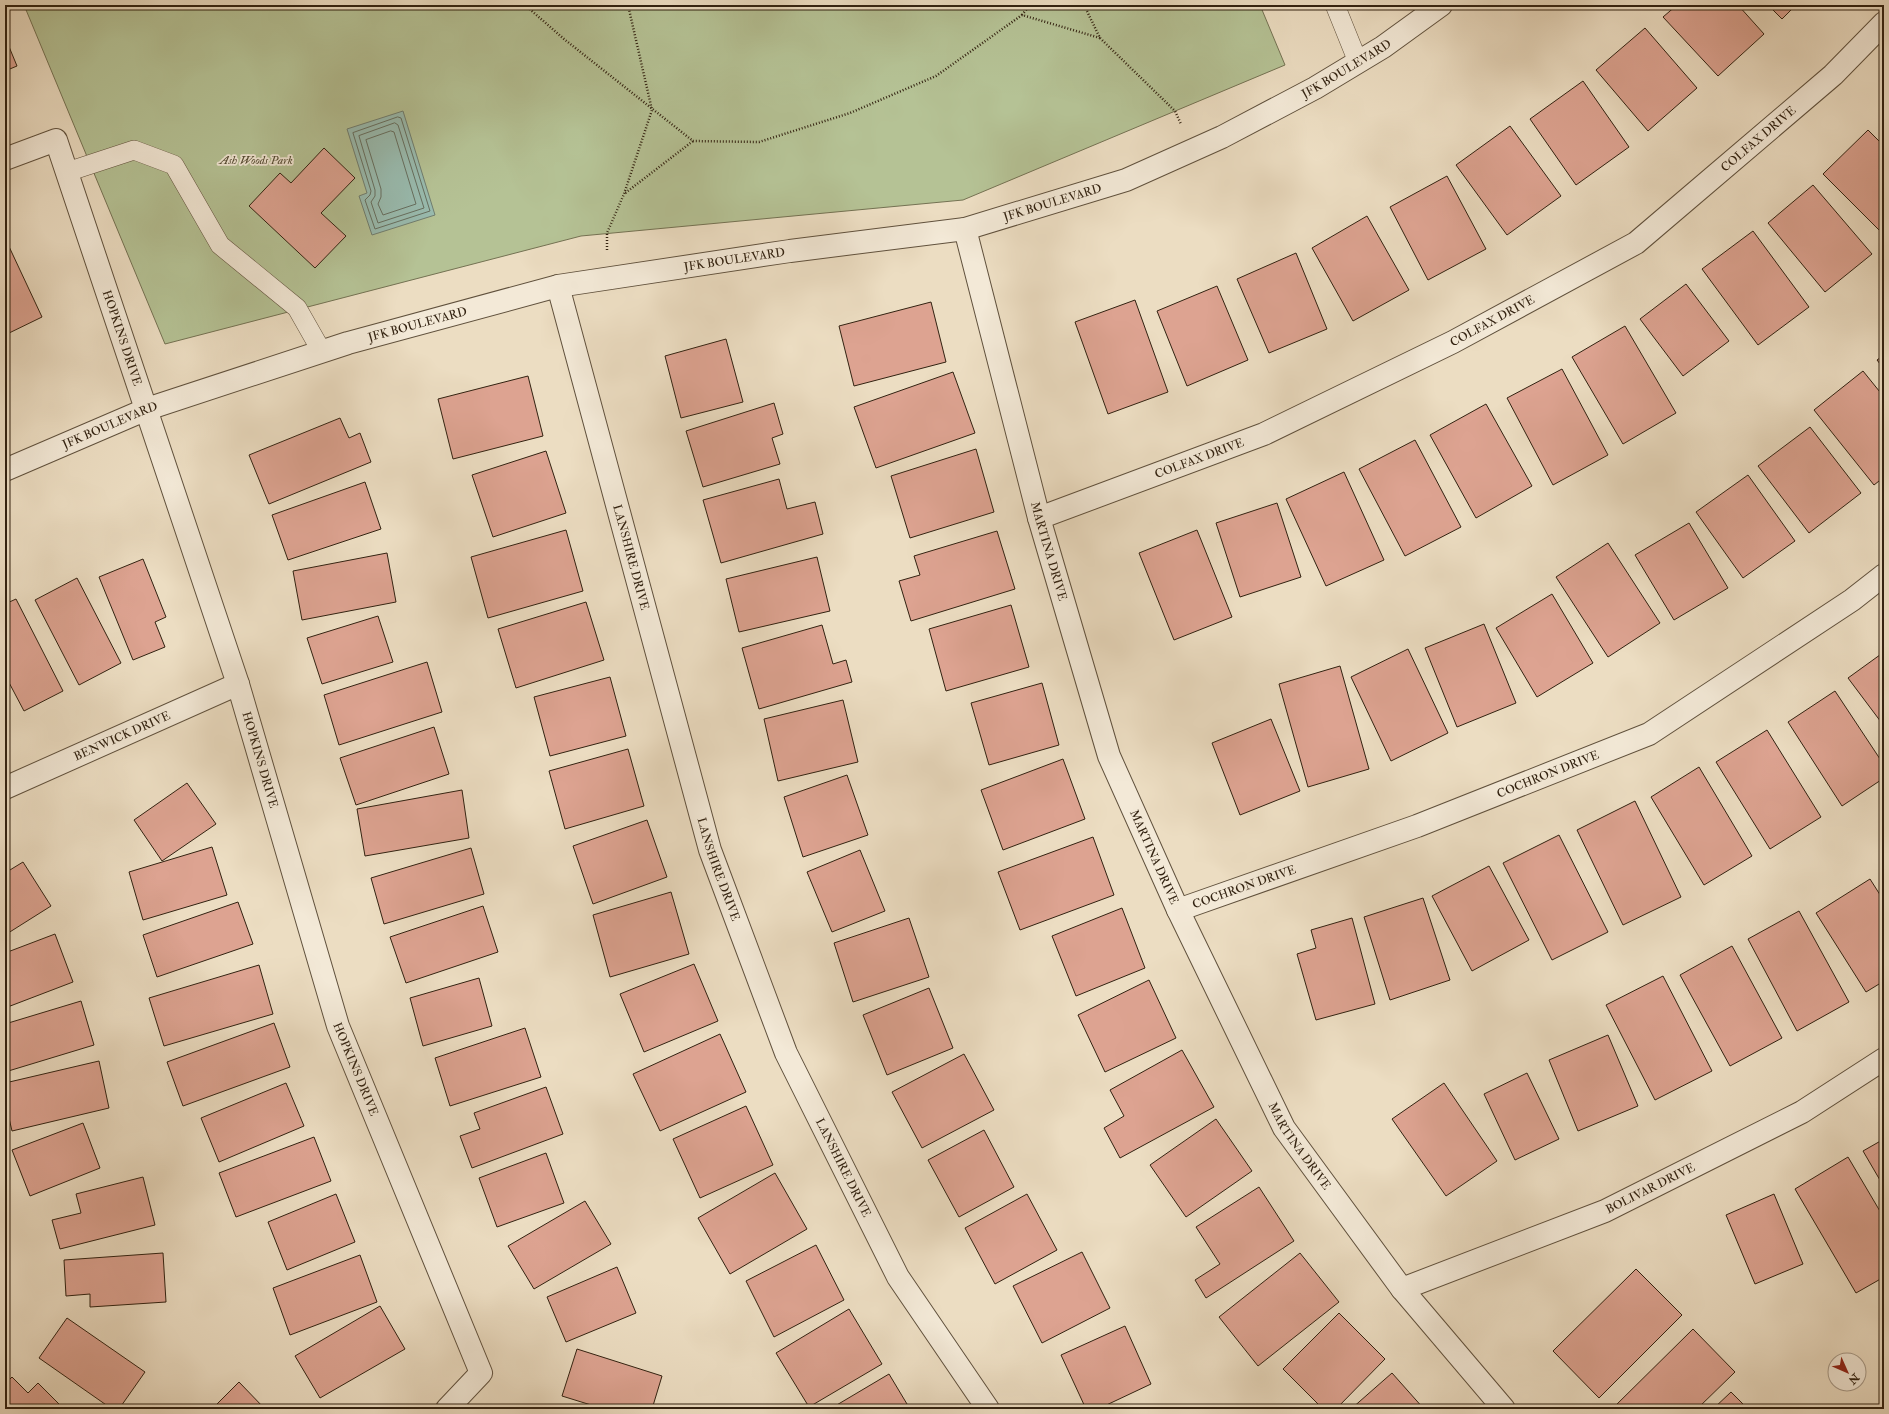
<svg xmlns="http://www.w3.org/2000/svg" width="1889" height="1414" viewBox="0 0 1889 1414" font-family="'IM FELL Double Pica',serif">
  <rect width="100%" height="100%" fill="#ecddc2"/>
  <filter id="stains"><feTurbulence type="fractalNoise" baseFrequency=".005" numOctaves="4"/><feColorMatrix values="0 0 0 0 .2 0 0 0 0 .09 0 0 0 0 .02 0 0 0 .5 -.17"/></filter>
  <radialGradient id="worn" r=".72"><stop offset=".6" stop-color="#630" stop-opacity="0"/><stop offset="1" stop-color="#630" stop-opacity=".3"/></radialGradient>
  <path fill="#b5c295" stroke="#747253" d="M24 5H1260L1285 65 963 200 581 236 165 344Z"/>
  <path fill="#99bcb0" stroke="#707e70" d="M403 111 435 215 372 235 359 196 367 193 347 129Z"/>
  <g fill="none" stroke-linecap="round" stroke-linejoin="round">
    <g stroke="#666f60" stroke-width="1">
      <path d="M398 117 401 118 430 211 375 229 365 200 370 195 371 191 353 133Z"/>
      <path d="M395 123 398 125 424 208 378 223 371 202 375 196V190L359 136Z"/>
      <path d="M391 131 394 132 416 204 383 215 378 204 381 197V189L366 140Z"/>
    </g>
  </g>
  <g fill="#dda391" stroke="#322211">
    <path d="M1677 5H1738L1764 34 1718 76 1663 17Z"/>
    <path d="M1768 5H1796L1782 19Z"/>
    <path d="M1645 28 1697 88 1648 131 1596 70Z"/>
    <path d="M5 37 17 66 5 71Z"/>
    <path d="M1583 81 1629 147 1576 185 1530 119Z"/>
    <path d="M1510 126 1561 196 1507 235 1456 165Z"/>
    <path d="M1868 130 1884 146V235L1823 174Z"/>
    <path d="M324 148 355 178 321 213 346 236 315 268 249 206 280 173 291 183Z"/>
    <path d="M1447 176 1486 249 1428 280 1390 207Z"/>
    <path d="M1813 185 1872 254 1825 292 1768 223Z"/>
    <path d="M1367 216 1409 290 1353 321 1312 248Z"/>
    <path d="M1753 231 1809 307 1758 345 1702 269Z"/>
    <path d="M5 238 42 317 5 335Z"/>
    <path d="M1296 253 1327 329 1269 353 1237 279Z"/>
    <path d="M1686 284 1729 341 1683 376 1640 319Z"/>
    <path d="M1217 286 1248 360 1187 386 1157 311Z"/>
    <path d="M1135 300 1168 392 1108 414 1075 322Z"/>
    <path d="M931 302 946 362 854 386 839 326Z"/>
    <path d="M1625 326 1676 413 1623 444 1572 357Z"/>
    <path d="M726 339 743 402 681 418 665 356Z"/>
    <path d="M1884 355V369L1877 360Z"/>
    <path d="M1562 369 1608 455 1553 485 1507 398Z"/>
    <path d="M1863 371 1884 397V477L1874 485 1814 410Z"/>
    <path d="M953 372 975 433 876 468 854 407Z"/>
    <path d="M528 376 543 436 453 459 438 399Z"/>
    <path d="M774 403 783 434 772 438 780 464 703 487 686 431Z"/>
    <path d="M1486 404 1532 486 1476 518 1430 435Z"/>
    <path d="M340 418 349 438 360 433 371 462 269 504 249 455Z"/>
    <path d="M1810 427 1861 493 1809 533 1758 466Z"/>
    <path d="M1415 440 1461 527 1405 556 1359 469Z"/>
    <path d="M976 449 994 512 910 538 891 476Z"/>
    <path d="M546 451 566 513 493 537 472 475Z"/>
    <path d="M1344 472 1384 560 1326 586 1286 499Z"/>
    <path d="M1748 475 1795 541 1743 578 1696 512Z"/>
    <path d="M779 479 787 509 815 502 823 534 721 563 703 500Z"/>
    <path d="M365 482 381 529 288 560 272 515Z"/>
    <path d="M1277 503 1301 577 1240 597 1216 523Z"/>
    <path d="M1689 523 1728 588 1674 620 1635 555Z"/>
    <path d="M566 530 583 591 488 618 471 557Z"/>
    <path d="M1197 530 1232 617 1174 640 1139 553Z"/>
    <path d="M997 531 1015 589 911 621 899 581 920 575 914 556Z"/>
    <path d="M1608 543 1660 623 1608 657 1556 577Z"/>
    <path d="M387 553 396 602 302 620 293 571Z"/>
    <path d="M817 557 830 611 739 632 726 579Z"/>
    <path d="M143 559 166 617 155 622 165 647 133 660 99 577Z"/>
    <path d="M77 578 121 663 79 685 35 600Z"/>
    <path d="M1552 594 1593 663 1537 697 1496 628Z"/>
    <path d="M16 599 63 691 24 711 5 675V604Z"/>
    <path d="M586 602 604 660 516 688 498 629Z"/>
    <path d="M1011 605 1029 667 946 691 929 629Z"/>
    <path d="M378 616 393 662 322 684 307 638Z"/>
    <path d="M1484 624 1516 703 1457 727 1425 648Z"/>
    <path d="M822 625 833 664 846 660 852 682 759 709 742 648Z"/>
    <path d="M1408 649 1448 733 1391 761 1351 677Z"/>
    <path d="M1884 652V726L1848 678Z"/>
    <path d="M427 662 442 712 339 745 324 695Z"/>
    <path d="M1340 666 1369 769 1308 787 1279 684Z"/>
    <path d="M610 677 626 736 550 756 534 697Z"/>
    <path d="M1042 683 1059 745 989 765 971 703Z"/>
    <path d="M1835 691 1884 765V778L1842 806 1788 722Z"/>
    <path d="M843 700 858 762 778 781 764 719Z"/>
    <path d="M1271 719 1300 791 1240 815 1212 743Z"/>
    <path d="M434 727 449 774 356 805 340 758Z"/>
    <path d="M1767 730 1821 817 1770 849 1716 762Z"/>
    <path d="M628 749 644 806 565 829 549 771Z"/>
    <path d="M1063 759 1085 819 1003 850 981 790Z"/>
    <path d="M1699 767 1752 856 1704 885 1651 797Z"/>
    <path d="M847 775 868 835 803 857 784 797Z"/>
    <path d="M187 783 216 824 162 861 134 820Z"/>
    <path d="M462 790 469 838 365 856 357 809Z"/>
    <path d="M1635 801 1681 897 1623 925 1577 830Z"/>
    <path d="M647 820 667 877 593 904 573 846Z"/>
    <path d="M1559 835 1608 932 1552 960 1503 863Z"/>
    <path d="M1093 837 1114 895 1020 930 998 872Z"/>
    <path d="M212 847 227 895 143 920 129 872Z"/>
    <path d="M471 848 484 894 384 924 371 878Z"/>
    <path d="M860 850 885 911 832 932 807 872Z"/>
    <path d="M23 862 51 906 5 935V873Z"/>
    <path d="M1489 866 1529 940 1472 971 1432 896Z"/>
    <path d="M1870 879 1884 901V981L1866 992 1816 913Z"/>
    <path d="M671 892 689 954 610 977 593 915Z"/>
    <path d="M1423 898 1450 980 1390 1000 1364 917Z"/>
    <path d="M238 902 253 944 157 977 143 935Z"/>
    <path d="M483 906 498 952 406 983 390 937Z"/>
    <path d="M1122 908 1145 968 1076 996 1052 936Z"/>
    <path d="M1799 911 1849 1002 1797 1031 1748 939Z"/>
    <path d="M909 918 929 977 853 1002 834 943Z"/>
    <path d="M1352 918 1375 1004 1316 1020 1297 954 1316 948 1311 930Z"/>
    <path d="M55 934 73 982 5 1008V953Z"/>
    <path d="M1732 946 1782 1038 1730 1066 1680 975Z"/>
    <path d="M694 964 718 1021 644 1052 620 994Z"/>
    <path d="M259 965 273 1014 164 1046 149 998Z"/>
    <path d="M1663 976 1712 1071 1655 1100 1606 1005Z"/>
    <path d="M479 978 492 1026 423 1046 410 998Z"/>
    <path d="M1149 980 1176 1038 1105 1072 1078 1015Z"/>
    <path d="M929 988 953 1048 887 1075 863 1015Z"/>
    <path d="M81 1001 94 1045 5 1072V1024Z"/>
    <path d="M274 1023 290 1067 183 1106 167 1062Z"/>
    <path d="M525 1028 541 1077 450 1106 435 1058Z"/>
    <path d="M720 1034 746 1092 660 1131 633 1074Z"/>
    <path d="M1608 1035 1638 1106 1578 1131 1549 1060Z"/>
    <path d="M1182 1050 1214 1107 1120 1158 1104 1128 1124 1116 1110 1090Z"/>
    <path d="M964 1054 994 1110 922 1148 892 1092Z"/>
    <path d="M99 1061 109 1108 12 1131 5 1101V1083Z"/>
    <path d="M1527 1073 1559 1139 1515 1160 1484 1094Z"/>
    <path d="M286 1083 304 1126 219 1162 201 1118Z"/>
    <path d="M1444 1083 1497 1161 1446 1196 1392 1119Z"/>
    <path d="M546 1087 563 1134 472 1168 460 1136 480 1129 474 1113Z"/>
    <path d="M746 1106 773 1165 700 1198 673 1139Z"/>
    <path d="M1216 1119 1252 1171 1186 1217 1150 1165Z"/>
    <path d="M83 1123 100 1168 30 1196 12 1150Z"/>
    <path d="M984 1130 1014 1187 959 1217 928 1160Z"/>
    <path d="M314 1137 331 1181 236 1217 219 1173Z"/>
    <path d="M1884 1139V1187L1863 1151Z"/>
    <path d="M546 1153 564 1203 497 1227 479 1178Z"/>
    <path d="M1848 1157 1884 1218V1277L1856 1293 1795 1189Z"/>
    <path d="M775 1173 807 1229 730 1274 698 1218Z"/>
    <path d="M143 1177 155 1225 60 1249 52 1220 81 1213 76 1194Z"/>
    <path d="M1259 1187 1294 1241 1206 1298 1195 1280 1220 1264 1196 1227Z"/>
    <path d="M336 1194 355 1242 287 1270 268 1222Z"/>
    <path d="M1027 1194 1057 1250 995 1284 965 1228Z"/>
    <path d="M1774 1194 1803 1264 1755 1284 1726 1215Z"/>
    <path d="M585 1201 611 1244 534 1289 508 1246Z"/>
    <path d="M816 1245 844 1300 774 1337 746 1281Z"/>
    <path d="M1082 1252 1110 1308 1042 1343 1013 1286Z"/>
    <path d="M163 1253 166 1302 90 1307V1294L66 1296 64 1260Z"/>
    <path d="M1300 1253 1339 1302 1258 1366 1219 1317Z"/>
    <path d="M360 1255 377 1302 290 1335 273 1288Z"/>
    <path d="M617 1267 636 1313 566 1342 547 1297Z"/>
    <path d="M1636 1269 1682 1315 1599 1398 1553 1351Z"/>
    <path d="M380 1306 405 1349 320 1398 295 1356Z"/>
    <path d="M849 1309 882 1364 809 1407 776 1353Z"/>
    <path d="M1339 1313 1385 1359 1336 1409H1323L1283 1369Z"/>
    <path d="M67 1318 145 1372 119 1409H112L39 1358Z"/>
    <path d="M1125 1326 1151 1384 1098 1409H1086L1061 1355Z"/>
    <path d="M1693 1329 1735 1372 1697 1409H1612Z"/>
    <path d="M577 1349 662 1376 652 1409H604L562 1396Z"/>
    <path d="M1392 1373 1424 1409H1351Z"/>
    <path d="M889 1374 910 1409H830Z"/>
    <path d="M12 1377 28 1393 38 1383 64 1409H5V1384Z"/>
    <path d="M239 1382 265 1409H212Z"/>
    <path d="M1731 1392 1748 1409H1713Z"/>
  </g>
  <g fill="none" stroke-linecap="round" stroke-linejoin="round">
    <g stroke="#60513d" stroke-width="20">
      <g id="service">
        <path d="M1335 5 1358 62"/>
        <path d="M67 172 134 150 174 165 220 245 297 308 322 352"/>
      </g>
    </g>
    <g stroke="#60513d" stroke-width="24">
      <g id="minor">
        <path id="s1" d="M5 159 56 140 238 684 338 1026 481 1373 447 1409"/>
        <path id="s2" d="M965 229 1039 518 1109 756 1178 910 1284 1128 1402 1289 1504 1409"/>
        <path id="s3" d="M558 286 710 850 786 1053 898 1277 988 1409"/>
        <path id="s4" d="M1039 518 1264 434 1453 342 1636 243 1833 75 1884 23"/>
        <path id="s5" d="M5 788 238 684"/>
        <path id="s6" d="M1178 910 1417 826 1649 734 1852 600 1884 575"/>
        <path id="s7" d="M1402 1289 1605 1211 1802 1112 1884 1059"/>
      </g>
    </g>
    <g stroke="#60513d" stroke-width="24">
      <g id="tertiary">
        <path id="s8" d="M5 470 147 409 348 343 558 286 790 251 965 229 1126 180 1222 137 1315 88 1383 47 1441 5"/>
      </g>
    </g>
    <g stroke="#322211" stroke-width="2.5" stroke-dasharray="1 2" stroke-linecap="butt">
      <path d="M525 5 564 39 693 141 759 142 850 113 936 76 1022 15 1100 38 1084 5"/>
      <path d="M628 5 652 110 624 194 693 141"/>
      <path d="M1022 15 1030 5"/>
      <path d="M1100 38 1175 111 1181 124"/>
      <path d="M607 250V233L624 194"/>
    </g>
    <use href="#service" stroke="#f3e9d7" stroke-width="19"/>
    <use href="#minor" stroke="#f3e9d7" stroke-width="22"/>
    <use href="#tertiary" stroke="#f3e9d7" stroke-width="22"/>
  </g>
  <g text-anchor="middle" stroke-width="3.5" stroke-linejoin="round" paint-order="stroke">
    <g font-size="12" fill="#322211" stroke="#f3e9d7">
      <text dy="4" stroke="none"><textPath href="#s8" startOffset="1410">JFK BOULEVARD</textPath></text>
      <text dy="4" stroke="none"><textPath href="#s4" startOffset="819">COLFAX DRIVE</textPath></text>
      <text dy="4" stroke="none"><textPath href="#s8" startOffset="1086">JFK BOULEVARD</textPath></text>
      <text dy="4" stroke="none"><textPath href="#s8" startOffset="762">JFK BOULEVARD</textPath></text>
      <text dy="4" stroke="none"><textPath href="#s4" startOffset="495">COLFAX DRIVE</textPath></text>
      <text dy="4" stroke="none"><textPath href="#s8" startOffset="438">JFK BOULEVARD</textPath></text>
      <text dy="4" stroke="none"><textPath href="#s1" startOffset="263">HOPKINS DRIVE</textPath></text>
      <text dy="4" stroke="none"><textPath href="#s8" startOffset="114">JFK BOULEVARD</textPath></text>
      <text dy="4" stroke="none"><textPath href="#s4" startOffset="171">COLFAX DRIVE</textPath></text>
      <text dy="4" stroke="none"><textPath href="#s2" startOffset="333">MARTINA DRIVE</textPath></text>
      <text dy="4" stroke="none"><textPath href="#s3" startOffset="281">LANSHIRE DRIVE</textPath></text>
      <text dy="4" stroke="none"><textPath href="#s5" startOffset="128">BENWICK DRIVE</textPath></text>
      <text dy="4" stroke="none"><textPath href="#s1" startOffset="707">HOPKINS DRIVE</textPath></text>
      <text dy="4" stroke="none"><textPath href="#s6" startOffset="394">COCHRON DRIVE</textPath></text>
      <text dy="4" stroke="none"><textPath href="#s2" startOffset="657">MARTINA DRIVE</textPath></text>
      <text dy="4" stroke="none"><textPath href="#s3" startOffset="605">LANSHIRE DRIVE</textPath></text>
      <text dy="4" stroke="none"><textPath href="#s6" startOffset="70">COCHRON DRIVE</textPath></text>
      <text dy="4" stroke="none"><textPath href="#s1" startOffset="1031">HOPKINS DRIVE</textPath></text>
      <text dy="4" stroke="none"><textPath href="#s2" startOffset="981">MARTINA DRIVE</textPath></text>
      <text dy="4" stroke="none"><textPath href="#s3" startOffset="929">LANSHIRE DRIVE</textPath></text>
      <text dy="4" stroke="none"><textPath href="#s7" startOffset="268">BOLIVAR DRIVE</textPath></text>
    </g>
    <g font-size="12" font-style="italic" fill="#534a32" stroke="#f3e9d7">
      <text x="256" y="164">Ash Woods Park</text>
    </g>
  </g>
  <rect width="1889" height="1414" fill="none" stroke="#ecddc2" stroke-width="20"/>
  <rect x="6" y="6" width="1877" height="1402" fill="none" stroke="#322211" stroke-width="2"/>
  <rect x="10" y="10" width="1869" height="1394" fill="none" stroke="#322211"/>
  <g transform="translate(1847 1372) rotate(135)"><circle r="19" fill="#f3e9d7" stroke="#a69988"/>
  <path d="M0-3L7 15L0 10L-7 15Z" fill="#8f2418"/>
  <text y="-6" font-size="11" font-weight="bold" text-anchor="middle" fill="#322211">N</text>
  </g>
  <rect width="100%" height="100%" filter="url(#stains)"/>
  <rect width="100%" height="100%" fill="url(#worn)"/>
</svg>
